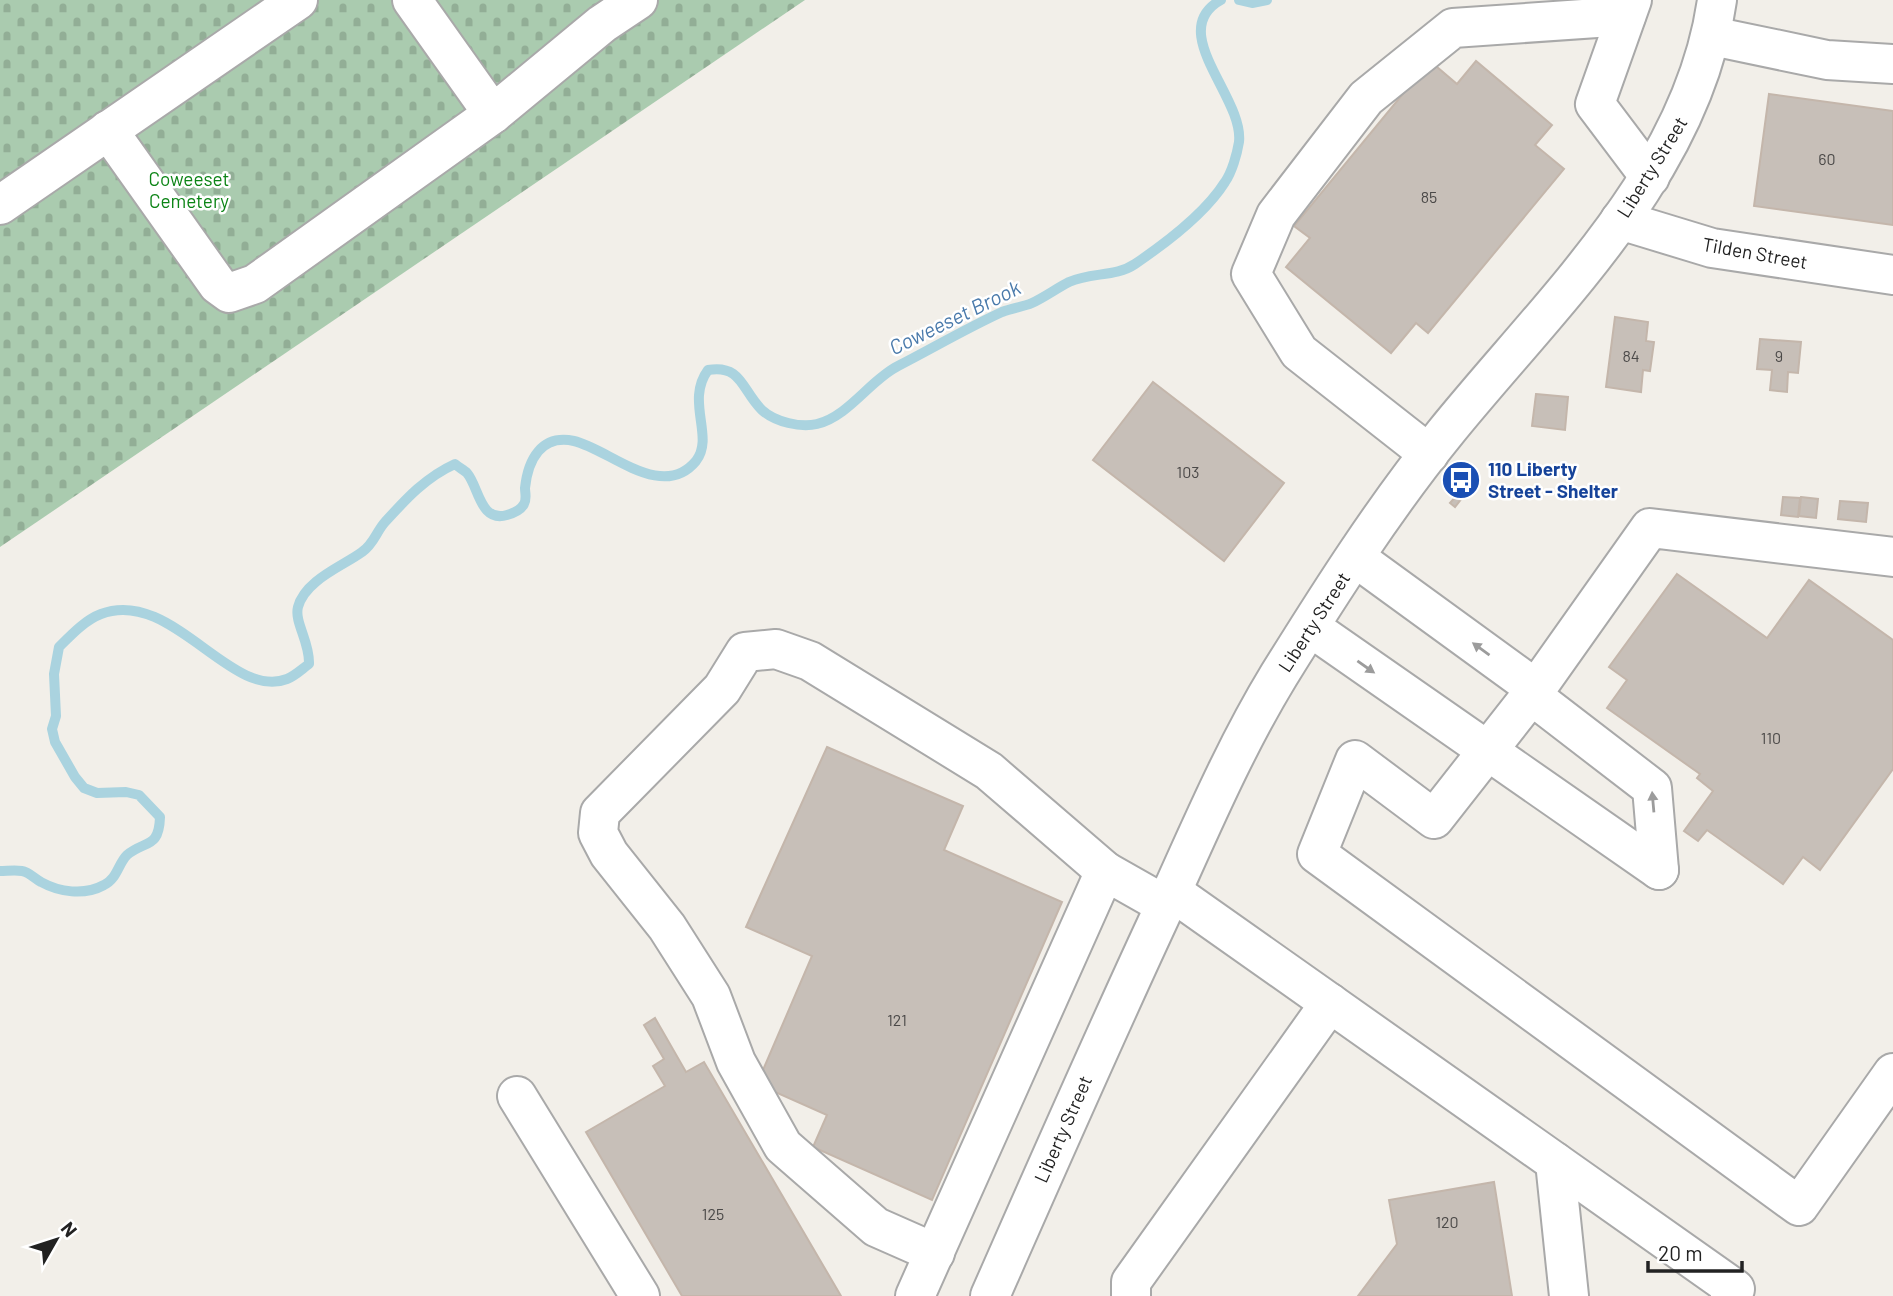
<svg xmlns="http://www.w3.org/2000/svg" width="1893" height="1296" viewBox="0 0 1893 1296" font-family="Barlow,sans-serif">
  <defs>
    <pattern id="cemetery-stones" width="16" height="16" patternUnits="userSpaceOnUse" patternTransform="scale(1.75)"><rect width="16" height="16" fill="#aacbaf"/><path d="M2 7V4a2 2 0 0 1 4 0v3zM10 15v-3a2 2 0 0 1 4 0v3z" fill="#92ae96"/></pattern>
  </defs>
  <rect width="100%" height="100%" fill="#f2efe9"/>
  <path fill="url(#cemetery-stones)" d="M0 0H805L0 547Z"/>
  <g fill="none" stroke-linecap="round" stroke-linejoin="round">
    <g stroke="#aad3df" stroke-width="10">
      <path d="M1239 0 1252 3 1267 0"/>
      <path d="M0 871C7 871 15 870 22 871 29 872 35 879 41 882 59 892 84 896 104 885 117 879 118 864 127 855 145 840 159 849 160 817L139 795 126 792 97 793 84 788 75 777 55 742 52 729 56 716 54 674 59 647C71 635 85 620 101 614 171 587 231 701 287 679 295 676 302 669 309 664 310 642 294 622 298 607 305 580 343 566 362 552 374 544 376 532 385 522 406 499 426 477 455 464 458 467 464 470 467 473 479 487 480 523 507 515 514 513 521 510 524 504 527 499 525 493 525 488 528 460 541 434 574 441 609 449 662 502 696 461 715 437 685 401 708 370 742 364 742 391 762 410 775 422 801 428 817 424 849 416 870 380 898 366 933 348 967 328 1002 312 1012 308 1023 307 1032 303 1045 297 1057 288 1069 282 1091 272 1116 277 1135 264 1166 243 1205 214 1225 182 1232 172 1237 154 1239 142 1244 97 1165 31 1221 0"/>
    </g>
  </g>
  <g fill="#c7bfb8" stroke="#c4b6ab" stroke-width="2">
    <path d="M1430 61 1457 84 1476 61 1552 125 1535 145 1564 169 1428 333 1416 323 1391 353 1286 267 1310 238 1294 226Z"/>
    <path d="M1769 94 1893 111V225L1754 206Z"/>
    <path d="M1615 317 1648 322 1646 341 1654 342 1650 371 1643 370 1641 392 1606 387Z"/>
    <path d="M1760 339 1801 342 1798 373 1788 372 1787 392 1770 390 1772 370 1757 369Z"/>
    <path d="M1153 382 1284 483 1224 561 1093 460Z"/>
    <path d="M1536 394 1568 397 1565 430 1532 426Z"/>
    <path d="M1458 494 1462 498 1455 507 1450 503Z"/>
    <path d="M1783 497 1800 498 1798 517 1781 515Z"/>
    <path d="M1801 497 1818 499 1816 518 1799 516Z"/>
    <path d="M1840 501 1868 503 1866 522 1838 519Z"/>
    <path d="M1677 574 1767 638 1809 580 1893 640V769L1820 870 1803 857 1783 884 1707 830 1698 841 1684 831 1713 791 1697 778 1700 774 1607 708 1627 680 1609 667Z"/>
    <path d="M827 747 963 806 944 850 1062 902 932 1200 813 1147 827 1115 757 1084 812 956 746 927Z"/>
    <path d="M655 1018 686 1072 704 1062 841 1296H682L586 1132 665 1086 653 1066 664 1059 644 1025Z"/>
    <path d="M1494 1182 1512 1296H1358L1397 1244 1389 1200Z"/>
  </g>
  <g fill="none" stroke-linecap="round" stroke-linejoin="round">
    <g stroke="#a9a9a9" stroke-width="42">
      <g id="minor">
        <path d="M412 0 493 114 602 24 638 0"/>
        <path d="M1632 0 1595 104 1650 177"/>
        <path d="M1712 36 1827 60 1893 64"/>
        <path d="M108 130 218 285 229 293 255 284 493 114"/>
        <path d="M0 205 298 0"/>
        <path d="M1620 220 1712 248 1893 275"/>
        <path d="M1429 454 1299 352 1251 274 1276 215 1366 98 1453 28 1626 16"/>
        <path d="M1893 557 1650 528 1536 689 1434 819 1355 760 1317 854 1799 1206 1893 1073"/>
        <path d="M1356 558 1536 689"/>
        <path d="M1310 627 1659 870"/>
        <path d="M1531 695 1652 788 1659 870"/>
        <path d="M1171 891 1735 1289 1730 1296"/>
        <path d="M517 1096 640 1296"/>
        <path d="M1555 1162 1569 1296"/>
        <path d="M935 1253 876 1227 783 1146 736 1062 711 996 667 927 609 854 598 833 600 813 722 689 745 652 776 649 810 661 989 771 1105 871"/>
        <path d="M915 1296 1105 871 1165 905"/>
        <path d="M990 1296C1050 1160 1109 1025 1172 891 1205 818 1237 744 1279 675 1330 593 1384 508 1445 433 1550 303 1693 173 1717 0"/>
        <path d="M1131 1296V1282L1330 1003"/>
      </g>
    </g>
    <use href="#minor" stroke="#fff" stroke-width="38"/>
  </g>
  <defs><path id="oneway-solid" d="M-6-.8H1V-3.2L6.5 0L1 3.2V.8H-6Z" transform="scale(1.75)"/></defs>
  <g fill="#9c9c9c">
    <use href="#oneway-solid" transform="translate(1481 649) rotate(-144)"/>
    <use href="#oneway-solid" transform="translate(1366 667) rotate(35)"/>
    <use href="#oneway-solid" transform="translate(1653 802) rotate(-95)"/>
  </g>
  <defs>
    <g id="bus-disc" transform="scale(2.0125)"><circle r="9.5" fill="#1a4fb4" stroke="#fff"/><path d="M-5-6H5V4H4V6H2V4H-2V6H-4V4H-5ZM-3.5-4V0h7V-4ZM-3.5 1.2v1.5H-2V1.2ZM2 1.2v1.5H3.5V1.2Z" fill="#fff"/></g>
  </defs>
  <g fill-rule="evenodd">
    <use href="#bus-disc" x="1461" y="480"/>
  </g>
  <g text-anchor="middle" stroke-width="5" stroke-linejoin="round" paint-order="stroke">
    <g font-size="16" fill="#4b4948">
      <text x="1827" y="165">60</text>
      <text x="1429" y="203">85</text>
      <text x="1631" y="362">84</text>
      <text x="1779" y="362">9</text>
      <text x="1188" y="478">103</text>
      <text x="1771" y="744">110</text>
      <text x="897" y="1026">121</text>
      <text x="713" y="1220">125</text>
      <text x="1447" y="1228">120</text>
    </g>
    <g font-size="19" fill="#222" stroke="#fff">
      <text transform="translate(1652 167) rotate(-58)" y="7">Liberty Street</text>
      <text transform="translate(1755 253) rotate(10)" y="7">Tilden Street</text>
      <text transform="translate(1314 622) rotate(-57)" y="7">Liberty Street</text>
      <text transform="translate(1063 1129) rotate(-66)" y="7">Liberty Street</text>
    </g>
    <g font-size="19" fill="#0c8416" stroke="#fff">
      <text x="189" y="186">Coweeset<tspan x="189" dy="22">Cemetery</tspan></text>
    </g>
    <g font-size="19" font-weight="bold" fill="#164399" stroke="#fff" text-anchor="start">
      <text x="1488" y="476">110 Liberty<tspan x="1488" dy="22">Street - Shelter</tspan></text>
    </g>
    <g font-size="21" font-style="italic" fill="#4a7aab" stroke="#fff">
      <text transform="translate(955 318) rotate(-26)" y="7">Coweeset Brook</text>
    </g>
  </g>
  <g transform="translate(56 1240) rotate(51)" stroke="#ffffff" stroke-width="5" paint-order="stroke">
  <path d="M0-5L12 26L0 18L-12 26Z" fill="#222222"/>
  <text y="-10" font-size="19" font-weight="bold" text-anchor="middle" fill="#222222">N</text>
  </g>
  <path d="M1648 1261v10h94v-10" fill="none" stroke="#222222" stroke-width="3.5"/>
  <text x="1658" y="1261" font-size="21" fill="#222222" stroke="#ffffff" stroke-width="5" paint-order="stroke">20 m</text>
</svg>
